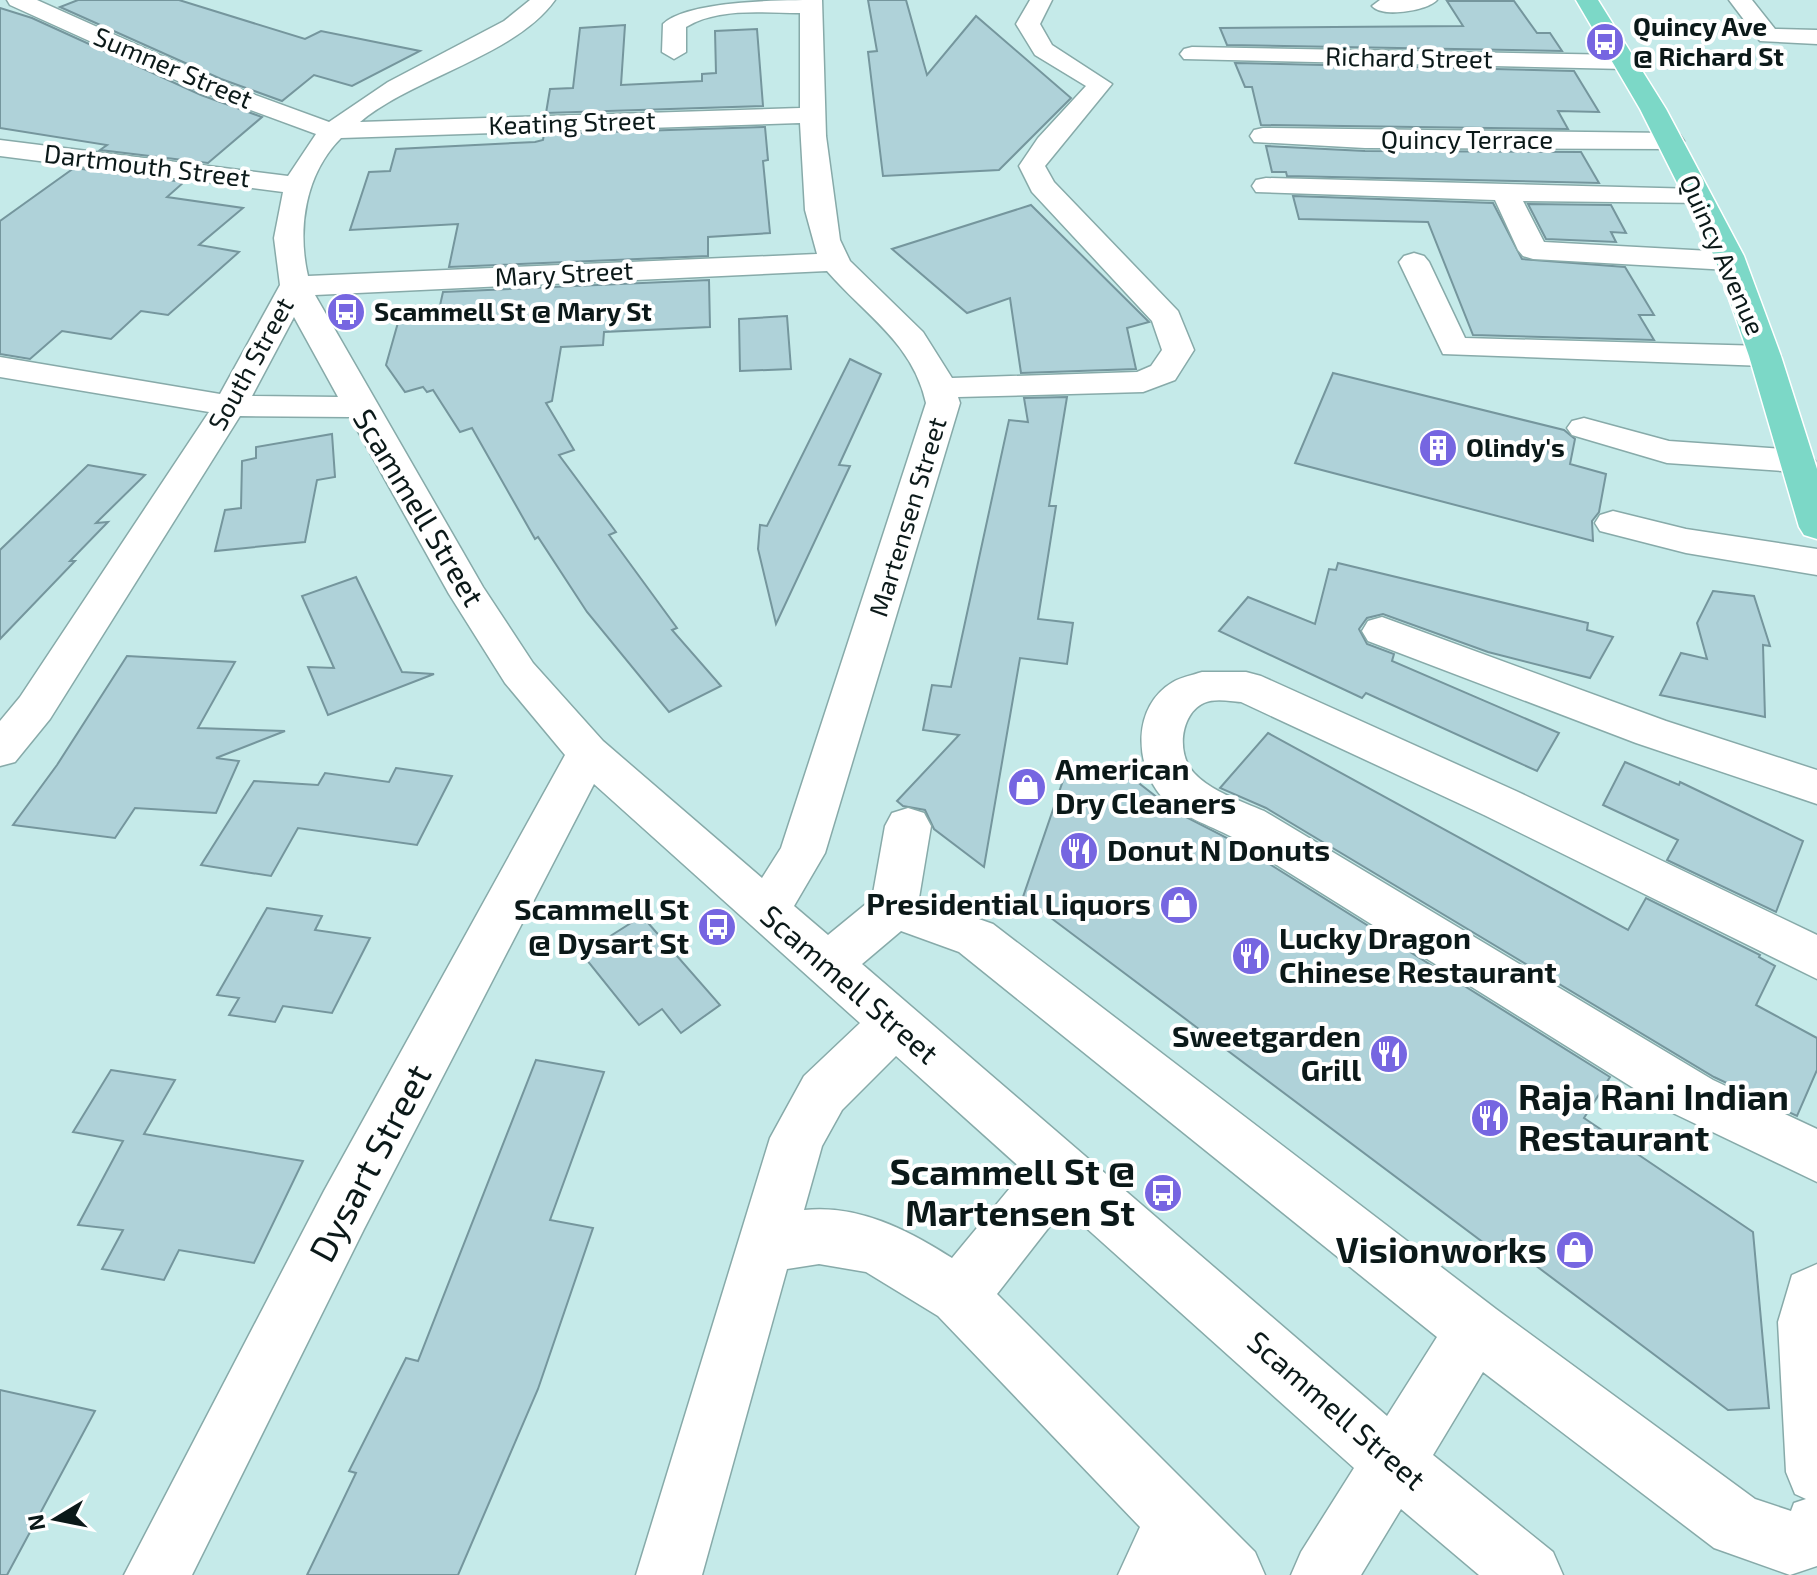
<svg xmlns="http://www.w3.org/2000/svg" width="1817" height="1575" viewBox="0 0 1817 1575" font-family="'Exo 2',sans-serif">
  <rect width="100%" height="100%" fill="#c5eae9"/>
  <g fill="#afd2d9" stroke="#75969d" stroke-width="2">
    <path d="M78 0H179L305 39 321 31 420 51 352 86 314 75 282 101 221 79 60 7Z"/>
    <path d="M868 0H906L927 75 976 16 1071 98 999 170 883 176 868 52 877 51Z"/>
    <path d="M1447 1H1514L1537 33H1550L1562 51 1227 45 1220 28 1463 26Z"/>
    <path d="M0 8 32 18 201 95 262 117 208 163 100 150 107 145 0 128Z"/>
    <path d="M625 25 621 85 702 81V74L716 73 715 31 757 29 763 106 546 113 550 89 573 88 580 28Z"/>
    <path d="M1235 63 1574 71 1599 112 1558 111 1568 129 1261 125 1252 87H1245Z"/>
    <path d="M765 127 768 160 763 161 770 233 708 237V256L449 267 458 224 350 230 369 172 390 171 396 149 535 142 543 140 544 134Z"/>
    <path d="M1266 146 1365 151 1581 152 1599 183 1287 176 1286 172H1272Z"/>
    <path d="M74 168 184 182 167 197 243 208 199 245 239 252 168 315 141 311 111 339 62 331 30 359 0 354V221Z"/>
    <path d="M1293 196 1493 203 1522 259 1625 267 1654 315H1639L1654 340 1473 335 1428 222 1299 219Z"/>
    <path d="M1528 204 1611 205 1626 233 1611 232 1616 242 1546 239Z"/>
    <path d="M1031 205 1149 322 1127 328 1136 369 1021 373 1010 298 967 313 892 249Z"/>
    <path d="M709 280 710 327 604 332 603 345 561 347 552 401 546 403 574 450 559 455 616 532 609 535 677 628 672 630 721 686 669 712 587 612 538 537 535 539 472 428 460 432 433 390 427 392 423 387 405 392 386 365 401 312 439 310 443 292Z"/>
    <path d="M787 316 791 369 740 371 739 319Z"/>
    <path d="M850 359 881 374 839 465 850 466 776 624 758 549 760 525 767 526Z"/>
    <path d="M1333 373 1564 430 1575 439 1570 464 1606 474 1599 512 1592 521 1593 541 1295 463Z"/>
    <path d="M1067 397 1049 506H1056L1038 619 1073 623 1067 664 1020 658 984 867 934 829 925 810 903 806 897 801 959 735 923 730 932 685 951 687 1009 420 1028 422 1024 398Z"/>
    <path d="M332 434 335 477 317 480 305 542 215 551 225 510 241 508 242 461 256 458V447Z"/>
    <path d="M88 465 145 475 96 523 108 522 70 561H75L0 639V550Z"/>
    <path d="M1338 563 1588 623 1587 630 1613 637 1590 678 1488 652 1383 614 1367 618 1359 629 1367 644 1394 654 1392 661 1559 733 1537 771 1366 693 1362 698 1219 631 1248 597 1315 624 1329 569 1336 570Z"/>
    <path d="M356 577 402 672 434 674 328 715 308 667 334 668 302 596Z"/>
    <path d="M1713 591 1754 596 1770 646 1763 645 1765 717 1660 695 1681 653 1707 659 1697 623Z"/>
    <path d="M127 656 235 662 198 728 285 731 216 758 239 761 216 813 135 808 115 838 13 825 57 765Z"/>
    <path d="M1268 733 1628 930 1646 898 1760 955 1759 957 1775 966 1756 1005 1817 1038V1070L1797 1116 1714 1077 1266 808 1220 788Z"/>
    <path d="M1625 762 1679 785 1680 782 1803 841 1776 912 1667 860 1678 840 1603 805Z"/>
    <path d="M396 768 452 776 417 845 298 828 271 876 201 865 254 781 318 785 325 773 389 782Z"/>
    <path d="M1067 769 1136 781 1176 812 1231 840 1610 1077 1584 1118 1753 1232 1769 1408 1728 1410 1503 1241 1496 1252 1023 897Z"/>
    <path d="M267 908 322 916 315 930 370 938 332 1013 283 1006 275 1022 229 1015 239 998 217 995Z"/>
    <path d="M642 916 720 1005 681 1033 662 1009 639 1025 582 954Z"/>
    <path d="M536 1060 604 1072 550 1220 593 1228 538 1389 458 1575H307L356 1473 349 1471 406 1358 418 1361Z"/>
    <path d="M111 1070 175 1080 144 1134 303 1161 254 1263 179 1250 164 1280 102 1269 123 1230 78 1225 123 1141 73 1132Z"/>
    <path d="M0 1390 95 1411 7 1575H0Z"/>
  </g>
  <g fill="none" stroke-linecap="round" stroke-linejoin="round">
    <g stroke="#87aaa9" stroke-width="3">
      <g id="minor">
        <path d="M7 0H37L220 82 329 122 388 82 504 21 530 0H555C515 56 414 77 360 122L800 108V13C763 13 719 7 686 27V52L674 59 662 52 663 24C688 0 785 0 822 0L826 136 840 240 850 261 923 332 952 378 1137 372 1151 366 1162 350 1152 321 1032 192 1019 166 1038 138 1086 86 1035 55 1016 24 1030 0H1052L1040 24 1052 45 1112 84 1045 166 1054 182 1178 311 1194 350 1175 380 1143 392 958 397 960 403 825 853 794 906 828 935 872 899 885 826 892 813 908 808 924 813 931 826 919 898 993 924 1496 1309 1755 1499 1791 1511 1794 1503 1806 1499 1795 1494 1786 1472 1778 1322 1792 1275 1817 1264V1566L1790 1575 1714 1548 1483 1372 1433 1455 1553 1552 1563 1575H1479L1401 1509 1361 1575H1291L1301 1552 1354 1468 1064 1208 997 1294 1255 1552 1265 1575H1118L1140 1527 938 1316 866 1272 819 1264 787 1269 702 1575H636L770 1138 804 1076 860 1023 594 784 364 1229 192 1575H124L324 1191 565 755 505 683 449 594 350 417 240 416 50 719 15 762 0 766V721L20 697 209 412 0 377V357L220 394 280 285 274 238 283 192 0 156V140L288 176 316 134 202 92 10 5ZM800 123 805 210 817 254 308 276C297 229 305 174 341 138ZM827 271C865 315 913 343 926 403L781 848 762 878 603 741 533 663 483 587 315 295ZM294 317 338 397 252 396ZM901 931 959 952 1437 1337 1387 1416 862 964ZM896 1056 1024 1171 952 1258C908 1230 858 1204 804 1210L822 1146 842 1110Z"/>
        <path d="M1380 0H1437C1427 11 1382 18 1372 6Z"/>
        <path d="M1729 0H1752L1775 29 1817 30V44L1760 41Z"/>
        <path d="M1192 47 1625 55 1637 62 1625 69 1184 59 1180 54 1184 49Z"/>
        <path d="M1263 128 1671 133 1680 135 1684 141 1680 147 1671 149 1365 148 1254 142 1250 136 1254 130Z"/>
        <path d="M1266 178 1698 189 1708 191 1712 197 1708 203 1523 201 1544 242 1729 252 1739 255 1744 261 1739 267 1729 270 1533 259 1523 256 1518 250 1495 200 1256 192 1252 186 1256 180Z"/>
        <path d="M1414 253 1424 256 1429 262 1465 338 1765 346 1776 349 1781 356 1776 363 1765 366 1443 354 1399 262 1404 256Z"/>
        <path d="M1584 418 1669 441 1797 450 1809 453 1815 461 1809 469 1797 472 1667 463 1572 435 1567 428 1572 421Z"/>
        <path d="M1613 511 1686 529 1817 549V575L1686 553 1600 531 1595 523 1600 515Z"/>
        <path d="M1382 617 1666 721 1817 770V804L1636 743 1368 641 1362 631 1368 621Z"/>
        <path d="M1202 672H1246L1261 676 1516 791 1817 935V979L1484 815 1241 702C1230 701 1214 698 1204 703 1180 714 1176 754 1194 773 1212 792 1241 801 1264 811L1713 1080 1817 1129V1182L1675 1114 1232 837C1209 825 1180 816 1162 797 1134 765 1132 706 1173 682 1181 677 1193 675 1202 672Z"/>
      </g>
    </g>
    <g stroke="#fff" stroke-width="3">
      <path id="major" d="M1576 0H1598L1666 109 1744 256 1781 356 1817 469V539L1804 535 1799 527 1749 356 1714 256 1640 109Z"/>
    </g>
    <use href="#minor" fill="#fff" fill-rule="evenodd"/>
    <use href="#major" fill="#7cd8c7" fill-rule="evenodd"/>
  </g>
  <defs>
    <g id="bus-disc" transform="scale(2)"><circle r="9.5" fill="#7666e1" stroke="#fff"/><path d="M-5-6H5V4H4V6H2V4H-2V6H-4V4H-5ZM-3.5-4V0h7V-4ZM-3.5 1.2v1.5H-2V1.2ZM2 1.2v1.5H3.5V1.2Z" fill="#fff"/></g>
    <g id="building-disc" transform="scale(2)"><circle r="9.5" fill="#7666e1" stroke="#fff"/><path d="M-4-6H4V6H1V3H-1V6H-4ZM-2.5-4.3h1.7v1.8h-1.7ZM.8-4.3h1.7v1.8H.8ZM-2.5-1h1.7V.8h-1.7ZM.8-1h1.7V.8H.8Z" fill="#fff"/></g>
    <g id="shop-disc" transform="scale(2)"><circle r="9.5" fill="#7666e1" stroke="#fff"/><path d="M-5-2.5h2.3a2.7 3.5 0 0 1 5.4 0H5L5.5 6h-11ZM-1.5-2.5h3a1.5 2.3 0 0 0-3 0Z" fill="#fff"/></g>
    <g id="restaurant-disc" transform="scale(2)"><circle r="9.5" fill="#7666e1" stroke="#fff"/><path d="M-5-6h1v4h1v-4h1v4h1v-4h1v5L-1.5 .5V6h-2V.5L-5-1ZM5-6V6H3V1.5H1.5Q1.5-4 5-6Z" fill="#fff"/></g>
  </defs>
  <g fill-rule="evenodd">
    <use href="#bus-disc" x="1605" y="42"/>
    <use href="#bus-disc" x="346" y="312"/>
    <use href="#building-disc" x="1438" y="448"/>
    <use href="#shop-disc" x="1027" y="787"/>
    <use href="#restaurant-disc" x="1079" y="851"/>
    <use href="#shop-disc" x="1179" y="905"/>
    <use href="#bus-disc" x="717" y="927"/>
    <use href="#restaurant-disc" x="1251" y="956"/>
    <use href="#restaurant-disc" x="1389" y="1054"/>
    <use href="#restaurant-disc" x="1490" y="1118"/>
    <use href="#bus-disc" x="1163" y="1193"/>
    <use href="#shop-disc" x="1575" y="1250"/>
  </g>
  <g text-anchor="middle" stroke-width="8" stroke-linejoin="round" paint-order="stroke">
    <g font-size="26" font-weight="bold" fill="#0b1919" stroke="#fff" text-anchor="start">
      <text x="1633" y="36">Quincy Ave<tspan x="1633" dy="30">@ Richard St</tspan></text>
      <text x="374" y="321">Scammell St @ Mary St</text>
      <text x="1466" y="457">Olindy's</text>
    </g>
    <g font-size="26" fill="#0b1919" stroke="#fff">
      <text transform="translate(1409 58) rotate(1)" y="9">Richard Street</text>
      <text transform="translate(173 68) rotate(23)" y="9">Sumner Street</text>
      <text transform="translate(572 123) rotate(-2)" y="9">Keating Street</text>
      <text x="1467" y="149">Quincy Terrace</text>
      <text transform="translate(147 166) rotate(7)" y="9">Dartmouth Street</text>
      <text transform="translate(1722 255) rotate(66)" y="9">Quincy Avenue</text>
      <text transform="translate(564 274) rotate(-3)" y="9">Mary Street</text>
      <text transform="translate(251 364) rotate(-61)" y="9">South Street</text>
      <text transform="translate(908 517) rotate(-73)" y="9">Martensen Street</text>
    </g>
    <g font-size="30" fill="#0b1919" stroke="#fff">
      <text transform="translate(418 508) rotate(59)" y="10">Scammell Street</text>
      <text transform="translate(849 985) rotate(41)" y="10">Scammell Street</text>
      <text transform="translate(1336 1411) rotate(41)" y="10">Scammell Street</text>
    </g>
    <g font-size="30" font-weight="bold" fill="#0b1919" stroke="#fff" text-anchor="start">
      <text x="1055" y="780">American<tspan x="1055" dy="34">Dry Cleaners</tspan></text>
      <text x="1107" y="861">Donut N Donuts</text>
      <text x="1151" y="915" text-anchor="end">Presidential Liquors</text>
      <text x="689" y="920" text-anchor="end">Scammell St<tspan x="689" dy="34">@ Dysart St</tspan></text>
      <text x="1279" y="949">Lucky Dragon<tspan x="1279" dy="34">Chinese Restaurant</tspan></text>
      <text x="1361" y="1047" text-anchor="end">Sweetgarden<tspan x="1361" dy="34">Grill</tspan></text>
    </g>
    <g font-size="36" font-weight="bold" fill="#0b1919" stroke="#fff" text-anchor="end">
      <text x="1518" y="1110" text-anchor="start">Raja Rani Indian<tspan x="1518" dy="41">Restaurant</tspan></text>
      <text x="1135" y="1185">Scammell St @<tspan x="1135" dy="41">Martensen St</tspan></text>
      <text x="1547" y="1263">Visionworks</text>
    </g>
    <g font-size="36" fill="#0b1919" stroke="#fff">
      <text transform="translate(370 1163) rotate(-62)" y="13">Dysart Street</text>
    </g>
  </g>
  <g transform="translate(56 1519) rotate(260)" stroke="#ffffff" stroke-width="6" paint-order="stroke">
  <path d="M0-6L14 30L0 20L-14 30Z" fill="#0b1919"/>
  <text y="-12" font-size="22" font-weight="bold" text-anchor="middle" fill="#0b1919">N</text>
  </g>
</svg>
